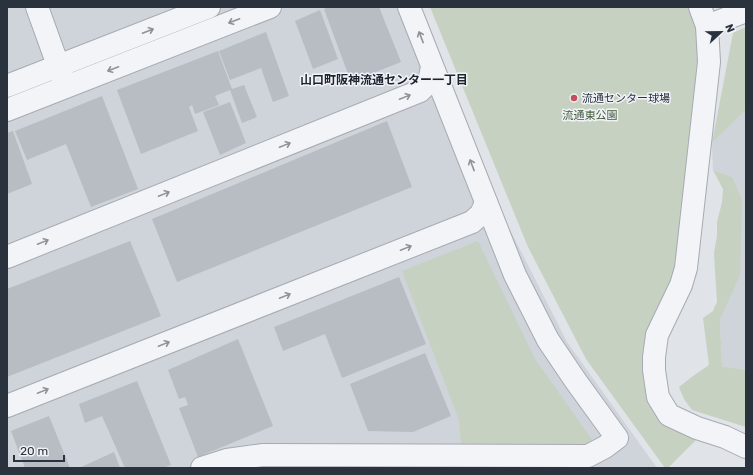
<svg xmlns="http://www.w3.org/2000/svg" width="753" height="475" viewBox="0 0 753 475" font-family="Rubik,'Noto Sans JP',sans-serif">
  <rect width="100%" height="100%" fill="#e0e3e8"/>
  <g fill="#cfd3da">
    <path d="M7 7H420L502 214 567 342 657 468H7Z"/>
    <path d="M746 110V370L722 366 720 320 740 276 732 177 713 170 712 143Z"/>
  </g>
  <g fill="#c6d1c2">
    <path d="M430 7H692L702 33 680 271 651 397 700 436 668 468H665L586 359 528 247Z"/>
    <path d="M746 27V110L712 143 733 33Z"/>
    <path d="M713 170 732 177 742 200 740 276 720 320 722 366 746 370V427L692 410 684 399 679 387 693 376 709 365 703 318 713 311 717 302 715 271 714 253 717 236V222L722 202 723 189Z"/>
    <path d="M478 241 535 359 593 441 579 446 461 444 459 420 402 271Z"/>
  </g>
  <g fill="#b8bdc4">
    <path d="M329 7H379L401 62 351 82 324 9Z"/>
    <path d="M320 10 338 59 313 69 295 21Z"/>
    <path d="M266 32 289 96 273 102 261 68 230 80 219 51Z"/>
    <path d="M218 51 232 89 244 85 257 117 242 123 230 90 215 96 219 105 195 114 192 105 189 107 198 131 141 154 117 90Z"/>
    <path d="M102 96 138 189 91 207 66 144 27 160 15 131Z"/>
    <path d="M230 102 246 143 220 155 203 112Z"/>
    <path d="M387 121 412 187 177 282 152 219Z"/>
    <path d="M13 131 32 184 7 194V133Z"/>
    <path d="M130 241 161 316 7 377V289Z"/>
    <path d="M399 277 426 344 342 378 325 334 283 351 274 327Z"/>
    <path d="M238 339 273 426 198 457 179 408 188 405 185 397 179 399 168 370Z"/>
    <path d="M425 353 451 416 413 432 368 431 350 384Z"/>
    <path d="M137 381 171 465 163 468H125L102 416 85 423 79 404Z"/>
    <path d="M49 416 70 468H25L11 431Z"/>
    <path d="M114 452 120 468H79Z"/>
  </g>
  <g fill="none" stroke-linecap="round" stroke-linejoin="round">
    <g stroke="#a6aab2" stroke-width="24">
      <g id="minor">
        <path d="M37 7 63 79"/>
        <path d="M700 7 707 26 709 62 686 268 681 285 657 335 654 357V370L658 397 669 415 697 428 725 437 746 447"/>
        <path d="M707 26 746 11"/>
        <path d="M7 86 209 7"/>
        <path d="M7 110 270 7"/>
        <path d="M7 257 420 91 429 82 432 67"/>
        <path d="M7 406 472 222 481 214 486 202"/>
        <path d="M202 468 227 460 263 455 588 456 605 447 617 438 575 380 548 340 515 275 409 7"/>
      </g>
    </g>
    <use href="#minor" stroke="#f3f4f7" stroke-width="22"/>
  </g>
  <defs><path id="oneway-shaft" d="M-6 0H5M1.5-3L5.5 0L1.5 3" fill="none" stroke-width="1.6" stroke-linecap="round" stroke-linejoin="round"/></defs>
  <g stroke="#8e939a">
    <use href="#oneway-shaft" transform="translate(234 21) rotate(159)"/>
    <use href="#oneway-shaft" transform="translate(148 31) rotate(-21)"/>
    <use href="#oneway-shaft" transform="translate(421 37) rotate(-111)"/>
    <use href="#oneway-shaft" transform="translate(113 69) rotate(159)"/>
    <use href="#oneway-shaft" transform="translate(405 97) rotate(-22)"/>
    <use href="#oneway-shaft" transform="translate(285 145) rotate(-22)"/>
    <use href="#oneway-shaft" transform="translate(472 165) rotate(-111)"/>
    <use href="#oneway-shaft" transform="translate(164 194) rotate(-22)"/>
    <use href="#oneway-shaft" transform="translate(43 242) rotate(-22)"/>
    <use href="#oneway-shaft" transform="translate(406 248) rotate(-22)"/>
    <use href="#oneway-shaft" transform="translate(285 296) rotate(-22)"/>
    <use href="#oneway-shaft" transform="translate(164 344) rotate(-22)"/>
    <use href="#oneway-shaft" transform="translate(43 391) rotate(-22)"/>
  </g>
  <circle fill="#c34f61" stroke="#f0f2f6" stroke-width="1.5" cx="574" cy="98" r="4"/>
  <g text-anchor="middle" stroke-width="3" stroke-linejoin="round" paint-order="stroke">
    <g font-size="11" fill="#2a323e" stroke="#f0f2f6" text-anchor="start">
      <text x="582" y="102">流通センター球場</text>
    </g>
    <g font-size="11" fill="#3f5939" stroke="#f0f2f6">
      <text x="590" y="119">流通東公園</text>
    </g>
    <g font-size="12" font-weight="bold" fill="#1c232f" stroke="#f0f2f6">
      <text x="384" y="84">山口町阪神流通センター一丁目</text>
    </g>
  </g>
  <rect width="753" height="475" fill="none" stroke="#2a323e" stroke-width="16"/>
  <g transform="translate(721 32) rotate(68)" stroke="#f0f2f6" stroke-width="3" paint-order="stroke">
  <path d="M0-3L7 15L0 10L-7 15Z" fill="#2a323e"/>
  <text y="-6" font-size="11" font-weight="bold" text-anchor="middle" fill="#2a323e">N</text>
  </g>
  <path d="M14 455v6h50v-6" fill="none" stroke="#2a323e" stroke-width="2"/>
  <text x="20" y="455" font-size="12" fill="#2a323e" stroke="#f0f2f6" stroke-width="3" paint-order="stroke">20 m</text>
</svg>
